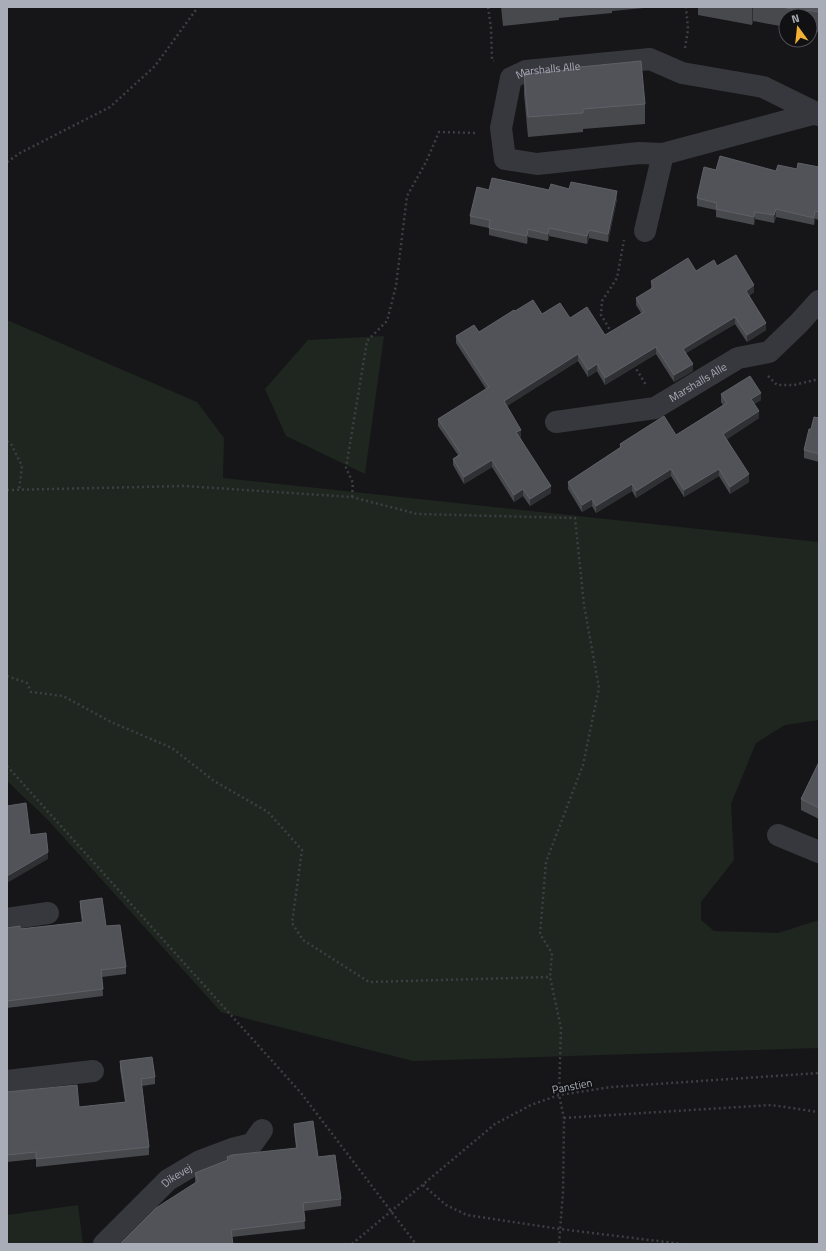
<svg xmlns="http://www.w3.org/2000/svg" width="826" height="1251" viewBox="0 0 826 1251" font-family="'Titillium Web',sans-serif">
  <rect width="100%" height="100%" fill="#161618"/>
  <g fill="#1e261f">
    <path d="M7 320 197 402 224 438 223 478 819 542V720L785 725 756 743 731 804 734 860 701 902V920L714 931 778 933 819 920V1048L413 1061 221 1012 47 819 7 781Z"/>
    <path d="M384 336 365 474 286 436 265 389 308 340Z"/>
    <path d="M78 1205 83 1244H7V1215Z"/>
  </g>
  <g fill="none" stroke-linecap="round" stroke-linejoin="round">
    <g stroke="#3d3f44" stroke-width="2.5" stroke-dasharray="2 3" stroke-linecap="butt">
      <path d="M488 7 491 28 492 60 494 61"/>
      <path d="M685 48 688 29 686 7"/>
      <path d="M7 162 20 153 110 107 155 66 198 7"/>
      <path d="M612 333 601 315 602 301 617 278 624 240"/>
      <path d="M634 365 646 385"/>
      <path d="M768 376 777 385H794L819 379"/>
      <path d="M7 441 11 444 22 466 19 490"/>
      <path d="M7 490 184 486 352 497 417 514 575 518 584 605 599 688 583 765 546 862 540 934 552 953 550 977 561 1028 559 1095 564 1118 563 1192 559 1244"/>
      <path d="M352 497 353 483 346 468 367 341 387 321 396 286 407 196 426 162 439 132 477 133"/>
      <path d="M7 676 27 683 31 692 63 696 111 722 172 748 214 781 268 812 302 850 292 923 303 940 369 982 550 977"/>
      <path d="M7 766 301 1093 416 1244"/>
      <path d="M564 1118 771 1105 819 1112"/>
      <path d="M423 1185 446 1205 467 1215 560 1229 682 1244"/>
      <path d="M352 1244 495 1124 531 1105 559 1095 612 1087 819 1073"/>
    </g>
    <g stroke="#37383d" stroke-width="22">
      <path id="s1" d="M816 113 663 154 639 153 537 164 505 159 501 128 511 78 526 71 650 59 682 73 763 87 816 113 819 115"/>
      <path d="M645 231 663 154"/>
      <path id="s2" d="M556 422 655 408 738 358 769 352 799 323 819 301"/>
      <path d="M778 835 819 852"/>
      <path d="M7 919 48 913"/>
      <path d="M7 1081 93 1071"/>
      <path id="s3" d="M104 1244 168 1180 200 1161 232 1149 252 1144 262 1130"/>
    </g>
  </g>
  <g fill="#47494d">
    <path d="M501 7H655L612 11V13L559 18V20L503 26Z"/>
    <path d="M698 7H819V32L810 30V16H786V27L753 21 752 25 698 15Z"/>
    <path d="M524 74 645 104V124L583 129V132L528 137 524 94Z"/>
    <path d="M819 167V220L815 219 814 225 776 217 774 223 755 219 754 225 716 217V210L697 206V198L716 170 776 171 797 169Z"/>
    <path d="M569 189 617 199 608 242 589 238 587 244 549 236 548 241 528 237 527 244 489 235V228L470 224V216L489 190H549Z"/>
    <path d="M717 266 754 292 749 296 766 330 747 342 735 324 686 353 693 371 674 382 656 354 605 385 597 371 588 377 578 361 507 406 521 437H520L551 493 530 506 523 496 514 502 492 467 464 484 453 465V459L458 455 438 426V419L486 389 456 343V336L479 332 515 311 570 318 605 335 641 313 636 305V298L651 289V281Z"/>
    <path d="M721 394 761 400 754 404 759 418 727 439 749 482 730 494 719 476 684 497 671 476 636 498 632 491 596 513 592 506 582 512 568 489V482L620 448V444L676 435 723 405 721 402Z"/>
    <path d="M819 418V462L804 458V450L811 429Z"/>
    <path d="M819 762V819L801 810V799Z"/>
    <path d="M80 901 106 926 126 967V974L102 977 103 996 7 1008V928L20 929 82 922 80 908Z"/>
    <path d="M120 1061 155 1077V1084L142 1086 149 1147V1155L36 1167V1159L7 1162V1092L79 1107 125 1102 120 1069Z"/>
    <path d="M294 1124 318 1157 341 1199V1206L304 1211 305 1229 232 1237 196 1183 195 1181V1173L227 1160V1157L296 1148 294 1131Z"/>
  </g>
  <g fill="#2f3033">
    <path d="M752 7H753V21L752 25Z"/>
    <path d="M617 191V199L608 242V234Z"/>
    <path d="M776 209V217L774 223V215Z"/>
    <path d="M815 211V219L814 225V218Z"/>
    <path d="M755 212V219L754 225V217Z"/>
    <path d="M549 228V236L548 241V234Z"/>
    <path d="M528 229V237L527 244V236Z"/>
    <path d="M589 230V238L587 244V236Z"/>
    <path d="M754 285V292L746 298V291Z"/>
    <path d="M735 317V324L683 355V349Z"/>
    <path d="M766 323V330L747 342V335Z"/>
    <path d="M656 347V354L605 385V378Z"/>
    <path d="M578 354V361L504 408V401Z"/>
    <path d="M597 364V371L588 377V370Z"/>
    <path d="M693 364V371L674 382V375Z"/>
    <path d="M761 393V400L751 406V399Z"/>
    <path d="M759 411V418L723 442V434Z"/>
    <path d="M521 430V437L516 439V432Z"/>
    <path d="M492 460V467L464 484V477Z"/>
    <path d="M671 469V476L636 498V491Z"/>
    <path d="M719 469V476L684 497V490Z"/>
    <path d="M749 474V482L730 494V487Z"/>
    <path d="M632 484V491L596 513V506Z"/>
    <path d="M551 486V493L530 506V499Z"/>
    <path d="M523 489V496L514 502V495Z"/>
    <path d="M592 499V506L582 512V505Z"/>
    <path d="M48 852V859L7 883V876Z"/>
  </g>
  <g fill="#525359" stroke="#5f6168">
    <path d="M782 7H819V12L806 10V12Z"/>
    <path d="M641 61 645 104 583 109V113L528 117 524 74 580 69V67Z"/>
    <path d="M720 156 776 171 778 165 797 169 798 163 819 167V212L815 211 814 218 776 209 774 215 755 212 754 217 716 209 717 203 697 198 704 167 716 170Z"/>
    <path d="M492 178 549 190 551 184 569 189 571 182 617 191 608 234 589 230 587 236 549 228 548 234 528 229 527 236 489 228 490 220 470 216 477 187 489 190Z"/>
    <path d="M736 255 754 285 746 291 766 323 747 335 735 317 683 349 693 364 674 375 656 347 605 378 597 364 588 370 578 354 504 401 521 430 516 432 551 486 530 499 523 489 514 495 492 460 464 477 453 459 461 454 438 419 489 387 456 336 474 325 479 332 514 310 515 311 533 300 542 314 560 303 570 318 587 307 605 335 644 312 636 298 654 287 651 281 688 258 696 271 714 260 717 266Z"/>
    <path d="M750 376 761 393 751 399 759 411 723 434 749 474 730 487 719 469 684 490 671 469 636 491 632 484 596 506 592 499 582 505 568 482 621 447 620 444 664 416 676 435 727 403 721 394Z"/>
    <path d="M814 417 819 418V454L804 450 809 429H811Z"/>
    <path d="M819 762V808L801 799Z"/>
    <path d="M26 803 30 835 46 833 48 852 7 876V806Z"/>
    <path d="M102 898 106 926 120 925 126 967 101 970 103 989 7 1001V928L20 926V929L83 922 80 901Z"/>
    <path d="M152 1057 155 1077 141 1079 149 1147 36 1159V1152L7 1155V1092L77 1085 79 1107 126 1102 120 1061Z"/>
    <path d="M313 1121 318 1157 335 1155 341 1199 303 1203 305 1221 231 1230 233 1244H120L156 1208 198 1181 195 1173 228 1160 227 1157 232 1155 297 1148 294 1124Z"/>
  </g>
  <g text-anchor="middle" stroke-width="3.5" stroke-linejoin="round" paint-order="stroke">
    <g font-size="11" fill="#a8adb8" stroke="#111113">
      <text dy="4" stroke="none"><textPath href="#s1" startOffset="438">Marshalls Alle</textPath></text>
      <text dy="4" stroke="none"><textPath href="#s2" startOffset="150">Marshalls Alle</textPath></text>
      <text transform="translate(572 1086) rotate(-11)" y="4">Panstien</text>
      <text dy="4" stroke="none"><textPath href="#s3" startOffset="100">Dikevej</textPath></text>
    </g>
  </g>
  <rect width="826" height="1251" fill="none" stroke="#a8adb8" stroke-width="16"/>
  <g transform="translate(798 28) rotate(345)"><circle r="19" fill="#111113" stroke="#4d4f55"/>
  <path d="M0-3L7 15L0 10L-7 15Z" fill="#f2b134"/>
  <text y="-6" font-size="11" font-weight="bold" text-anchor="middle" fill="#a8adb8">N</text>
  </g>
</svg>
